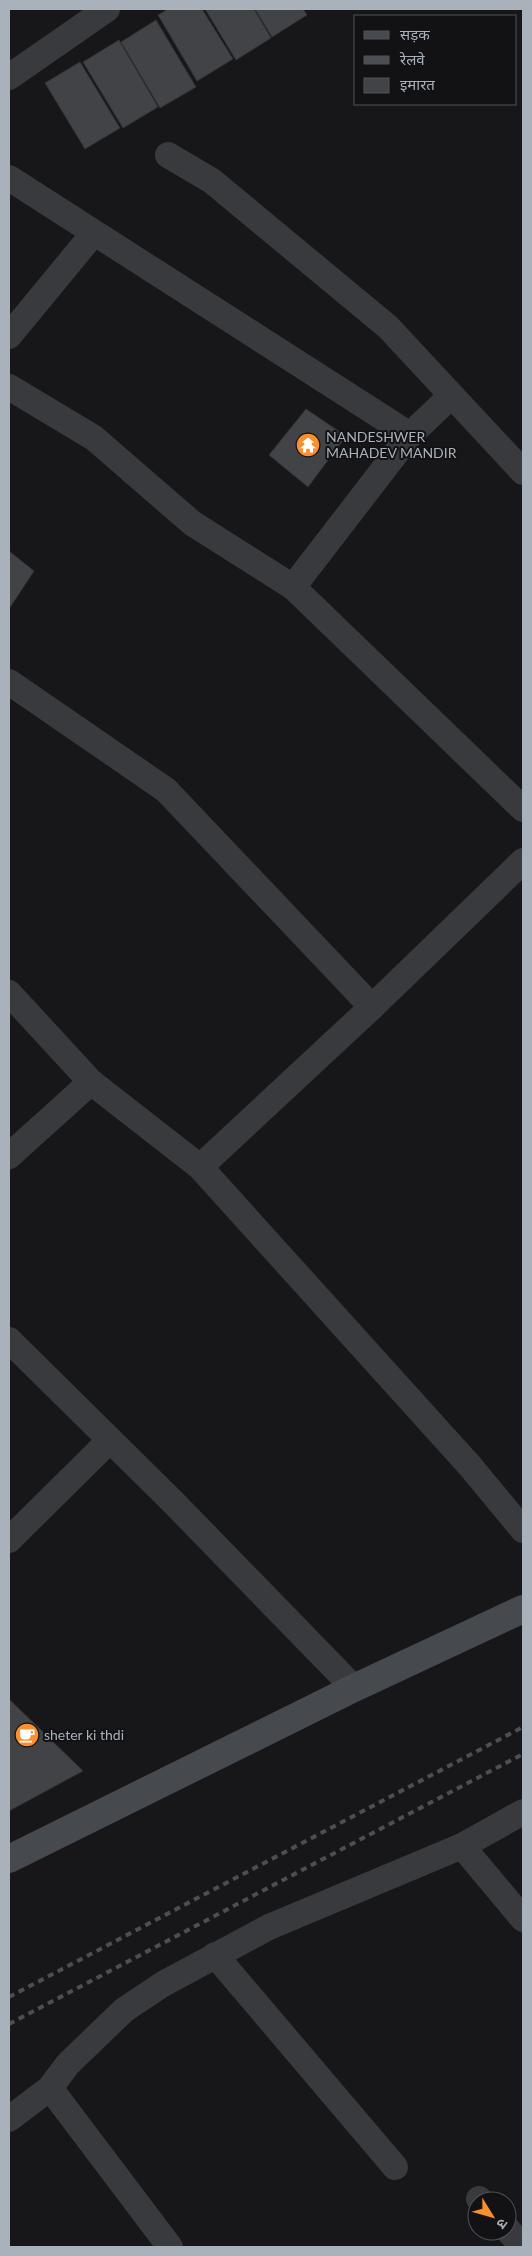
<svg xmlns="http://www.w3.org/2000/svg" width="532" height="2256" viewBox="0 0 532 2256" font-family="Lato,'Noto Sans Devanagari',sans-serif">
  <rect width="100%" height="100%" fill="#171719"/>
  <g fill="#414346" stroke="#313235">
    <path d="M168 9H202L233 59 197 81 158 15Z"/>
    <path d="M205 9H254L271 38 236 60Z"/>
    <path d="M255 9H303L307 15 272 37Z"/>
    <path d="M156 20 196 87 160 108 121 42Z"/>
    <path d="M119 40 158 107 123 128 83 62Z"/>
    <path d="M80 62 120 128 85 149 45 83Z"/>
    <path d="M306 409 346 436 308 487 269 455Z"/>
    <path d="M9 551 34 571 9 609Z"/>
    <path d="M9 1699 83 1771 9 1811Z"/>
  </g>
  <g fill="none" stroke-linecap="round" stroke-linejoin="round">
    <g stroke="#383a3e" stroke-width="26">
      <path d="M9 77 107 9"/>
      <path d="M168 155 212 181 388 327 523 472"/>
      <path d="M9 178 410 435"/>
      <path d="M9 336 93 234"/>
      <path d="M9 387 94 438 192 523 293 587 523 809"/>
      <path d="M293 587 410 435 451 396"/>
      <path d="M9 682 166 790 372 1007 523 861"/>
      <path d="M9 993 91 1082 200 1167 470 1466 523 1530"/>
      <path d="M9 1156 91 1082"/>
      <path d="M200 1167 372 1007"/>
      <path d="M9 1340 173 1502 354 1688"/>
      <path d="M9 1540 110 1440"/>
      <path d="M462 1846 523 1919"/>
      <path d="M215 1955 395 2167"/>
      <path d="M50 2088 170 2247"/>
      <path d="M9 2119 50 2088 68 2064 124 2010 163 1984 269 1927 462 1846 523 1812"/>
      <path d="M479 2199 481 2201"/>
      <path d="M507 2229 523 2247"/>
    </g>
    <path stroke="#464a4f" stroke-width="28" d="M9 1859 354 1688 523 1609"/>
    <g stroke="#4b4f54" stroke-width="4" stroke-dasharray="6 5" stroke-linecap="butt">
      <path d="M9 1997 523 1727"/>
      <path d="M9 2024 523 1754"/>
    </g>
  </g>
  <defs>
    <g id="temple-disc" transform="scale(1.25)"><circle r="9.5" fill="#fa8f2e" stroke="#121214"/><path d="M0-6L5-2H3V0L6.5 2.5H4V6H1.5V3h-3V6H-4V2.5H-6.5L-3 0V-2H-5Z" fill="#fff"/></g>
    <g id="cafe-disc" transform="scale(1.25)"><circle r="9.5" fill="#fa8f2e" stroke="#121214"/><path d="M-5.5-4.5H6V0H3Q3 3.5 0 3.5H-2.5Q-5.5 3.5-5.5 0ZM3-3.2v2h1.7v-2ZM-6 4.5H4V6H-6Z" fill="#fff"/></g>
  </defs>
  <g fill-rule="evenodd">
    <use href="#temple-disc" x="308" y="445"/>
    <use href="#cafe-disc" x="27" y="1735"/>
  </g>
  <g text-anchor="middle" stroke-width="4" stroke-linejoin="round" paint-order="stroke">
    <g font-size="14" fill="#a9b1ba" stroke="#121214" text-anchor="start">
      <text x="326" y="442">NANDESHWER<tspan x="326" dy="16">MAHADEV MANDIR</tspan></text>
      <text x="44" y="1740">sheter ki thdi</text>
    </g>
  </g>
  <rect width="532" height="2256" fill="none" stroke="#a9b1ba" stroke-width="20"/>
  <rect x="354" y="15" width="162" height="90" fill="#121214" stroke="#4e5256"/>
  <rect x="364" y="31" width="25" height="8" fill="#464a4f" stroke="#4e5256"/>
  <text x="400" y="40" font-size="15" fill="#a9b1ba">सड़क</text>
  <rect x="364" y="56" width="25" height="8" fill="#4b4f54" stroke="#4e5256"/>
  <text x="400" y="65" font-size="15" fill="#a9b1ba">रेलवे</text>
  <rect x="364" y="78" width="25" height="15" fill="#414346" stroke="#4e5256"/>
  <text x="400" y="90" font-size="15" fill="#a9b1ba">इमारत</text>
  <g transform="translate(492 2216) rotate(127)"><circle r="24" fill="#121214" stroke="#4e5256"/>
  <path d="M0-4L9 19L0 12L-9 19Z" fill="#fa8f2e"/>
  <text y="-8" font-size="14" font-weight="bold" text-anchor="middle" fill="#a9b1ba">उ</text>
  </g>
</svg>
